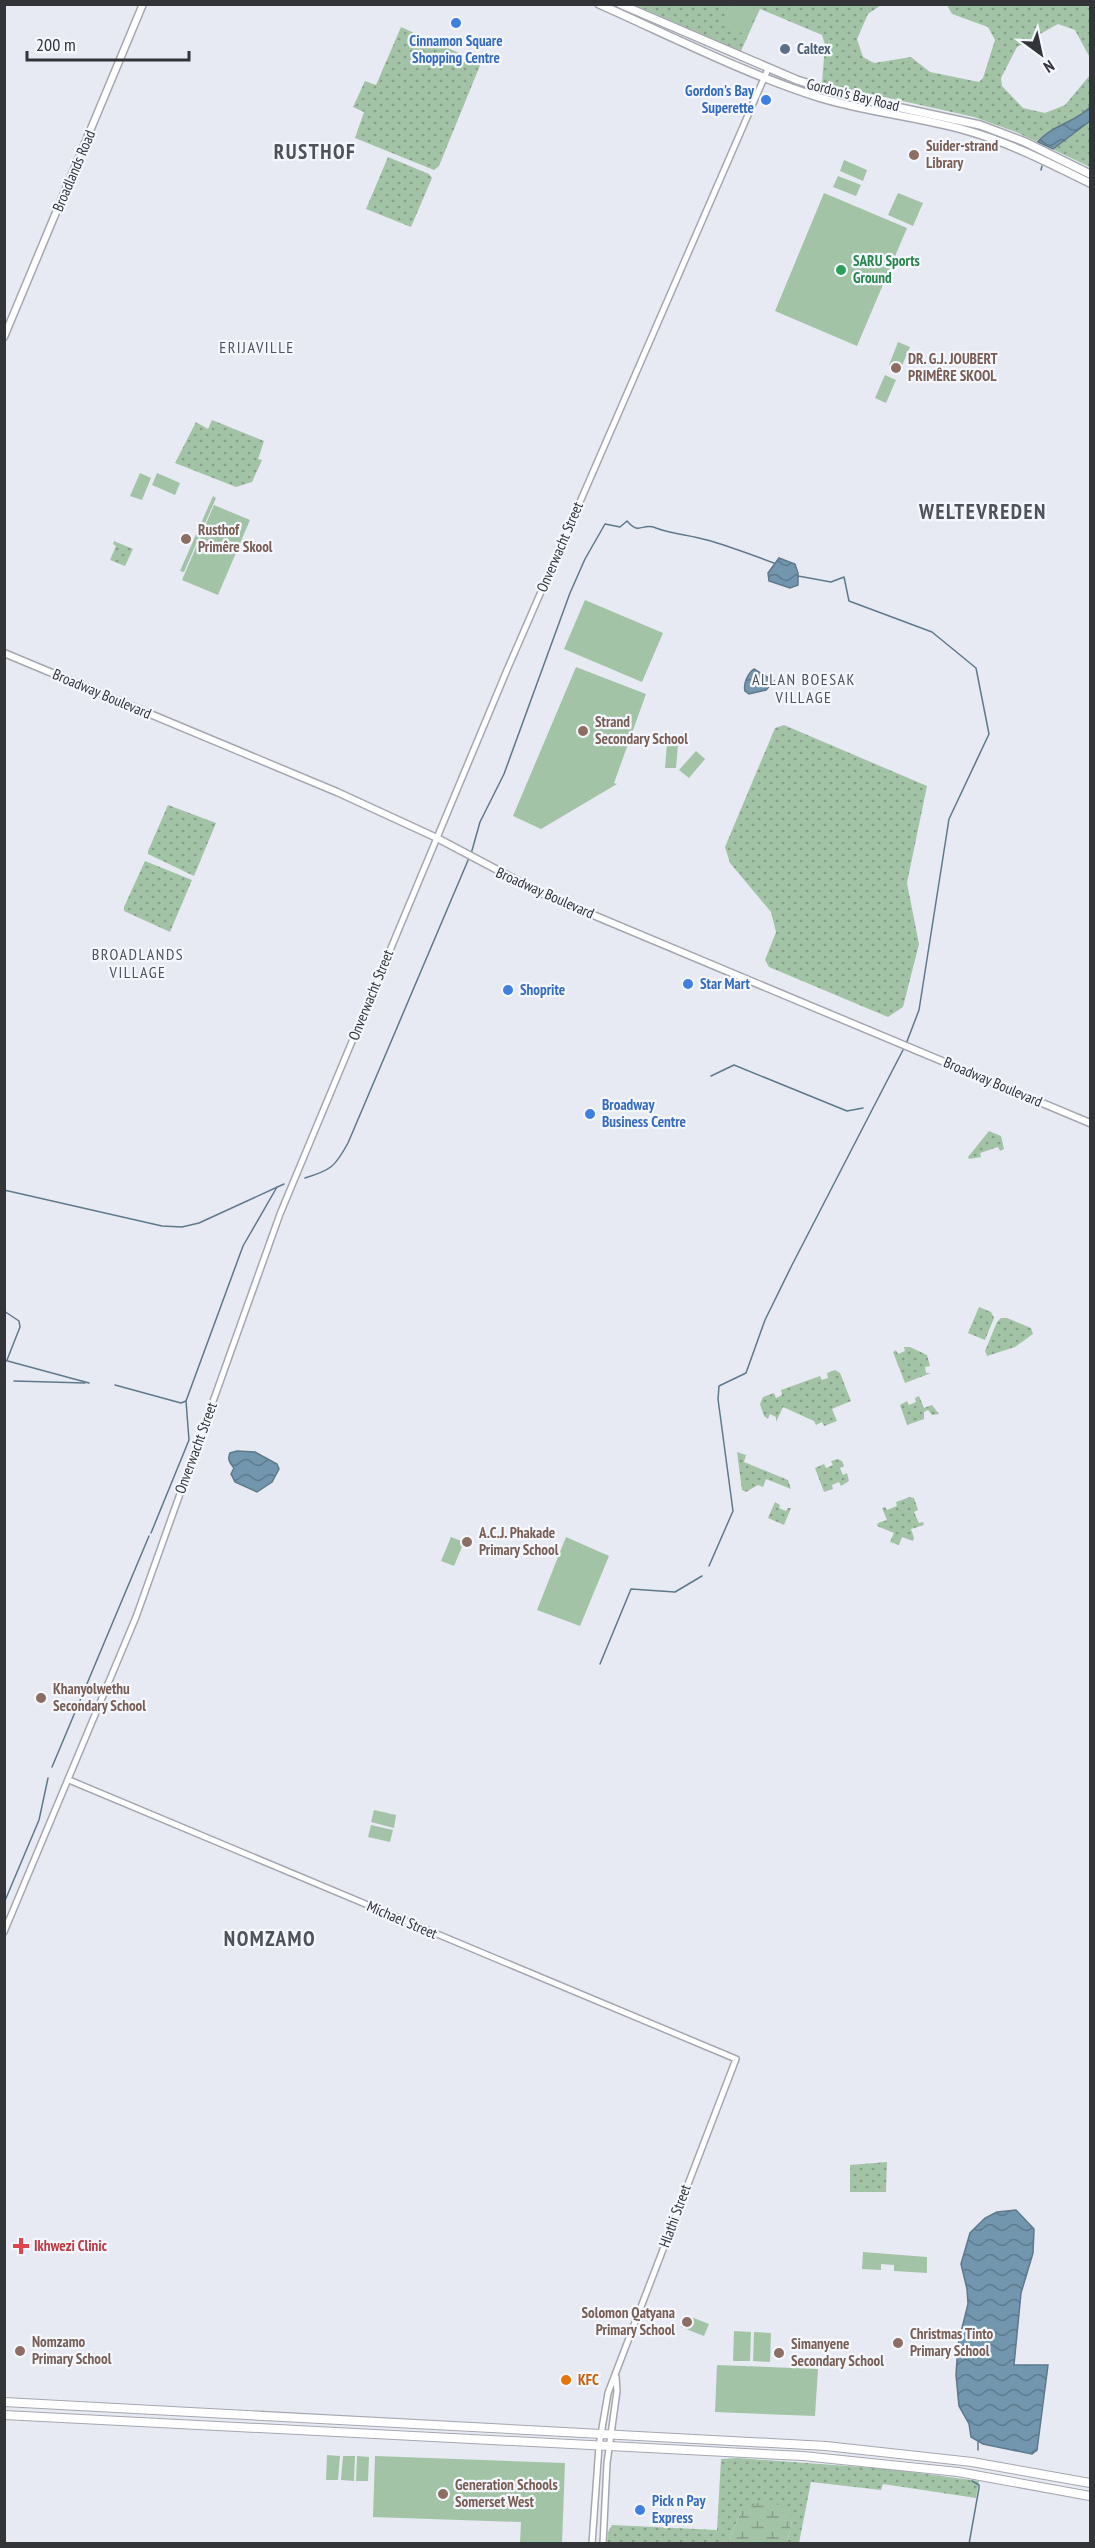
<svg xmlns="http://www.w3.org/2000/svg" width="1095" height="2548" viewBox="0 0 1095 2548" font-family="'PT Sans Narrow',sans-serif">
  <defs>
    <pattern id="grass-dots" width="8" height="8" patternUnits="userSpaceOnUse" patternTransform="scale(1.5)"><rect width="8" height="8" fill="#a3c3a7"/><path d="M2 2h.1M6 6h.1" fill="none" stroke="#859f89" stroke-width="1.8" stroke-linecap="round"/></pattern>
    <pattern id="wetland-marsh" width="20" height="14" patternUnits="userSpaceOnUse" patternTransform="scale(1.5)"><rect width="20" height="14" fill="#a3c3a7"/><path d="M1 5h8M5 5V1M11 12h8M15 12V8" fill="none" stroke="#859f89"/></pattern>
    <pattern id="water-waves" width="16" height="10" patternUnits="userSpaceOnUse" patternTransform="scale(1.5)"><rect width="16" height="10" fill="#7196ad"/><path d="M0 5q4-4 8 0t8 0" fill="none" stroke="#5d7b8e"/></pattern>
  </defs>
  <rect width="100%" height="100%" fill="#e7eaf3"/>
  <g fill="url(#grass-dots)">
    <path d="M635 5H881L868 14 857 39 863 57 874 63 911 57 930 72 979 82 983 78 995 40 988 27 952 14 947 5H1090V58L1075 30 1058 24 1017 47 1001 78 1002 86 1023 108 1045 113 1065 105 1090 75V69V167L1016 132 974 117 822 83 825 45 822 35 760 9 741 51Z"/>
    <path d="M401 27 481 63 439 166 434 170 355 138 364 112 353 107 365 81 376 85Z"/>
    <path d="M388 157 429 174 432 178 411 227 366 209Z"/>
    <path d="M212 420 264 441 258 459 262 460 252 482 236 487 175 463 196 422 208 429Z"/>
    <path d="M114 541 133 549 125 566 110 560 116 546 113 544Z"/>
    <path d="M784 725 927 786 907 883 919 944 903 1007 888 1017 769 967 765 960 776 932 771 912 730 863 725 847 775 728Z"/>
    <path d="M168 805 216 823 194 876 148 854V851Z"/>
    <path d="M145 861 192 880 170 932 124 911V907Z"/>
    <path d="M989 1131 1001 1136 1004 1149 1000 1151 998 1147 980 1153 981 1157 969 1159 968 1157Z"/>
    <path d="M979 1307 991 1312 994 1318 985 1340 968 1333Z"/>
    <path d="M1001 1318H1007L1031 1328 1033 1334 1015 1347 987 1356 985 1351 997 1322Z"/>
    <path d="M904 1347H910L927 1355 930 1366 925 1367 926 1373H931L905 1383 893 1352 896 1350 898 1354 905 1351Z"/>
    <path d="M835 1370 840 1373 851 1401 832 1409 837 1421 824 1426 822 1422 816 1425 814 1421 783 1407 776 1422V1417L770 1414 768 1419 764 1416 760 1404 763 1397 774 1393 776 1398 782 1395 781 1390 820 1376 822 1380 828 1378 827 1373Z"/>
    <path d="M919 1396 924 1408 932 1405 939 1414 932 1415 928 1410 924 1412V1419L907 1425 900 1405 907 1401 909 1405 916 1402 915 1398Z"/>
    <path d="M737 1452 746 1455 744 1462 788 1480 791 1489 766 1479 763 1487 758 1485 746 1492 742 1490Z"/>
    <path d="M838 1459 842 1461 844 1466 840 1468 843 1475 847 1473 849 1481 841 1486 839 1482 832 1485 833 1489 824 1492 815 1468 824 1464 826 1468 833 1465 831 1461Z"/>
    <path d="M910 1497 914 1498 918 1510 914 1512 919 1523 923 1522 924 1525 911 1529 914 1538 913 1541 902 1537 899 1545 890 1542 894 1533 877 1526 878 1523 887 1520 882 1508 885 1507 887 1510 897 1506 896 1502Z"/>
    <path d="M775 1502 780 1505 779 1508 786 1511 788 1508H791L784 1525 768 1518Z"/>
    <path d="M887 2162 886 2192H850V2165Z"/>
    <path d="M738 2458 889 2469 979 2481 976 2498 883 2484 881 2490 811 2482 799 2543H787L792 2521 741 2511 728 2543 607 2544 608 2532 612 2525 717 2530 721 2459Z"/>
  </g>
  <path fill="url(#wetland-marsh)" d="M766 2499 786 2509 792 2521 787 2543H728L741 2511Z"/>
  <g fill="#a3c3a7">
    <path d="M730 4 745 5 758 10 746 35 721 24Z"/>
    <path d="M844 160 867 170 863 181 840 171Z"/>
    <path d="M838 176 861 185 856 196 833 187Z"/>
    <path d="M824 193 907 228 857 346 775 311Z"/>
    <path d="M898 193 923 203 913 226 888 215Z"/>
    <path d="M898 342 910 347 900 370 889 365Z"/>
    <path d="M885 375 896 380 886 403 875 398Z"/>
    <path d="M140 473 151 478 142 500 130 496Z"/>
    <path d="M157 473 180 483 175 495 152 485Z"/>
    <path d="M213 496 216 498 184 572 180 571Z"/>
    <path d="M214 505 250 520 218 595 182 580Z"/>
    <path d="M585 600 663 633 642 682 564 649Z"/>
    <path d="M576 667 646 694 614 783 617 784 541 829 513 816Z"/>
    <path d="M667 743 678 744 676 768H665Z"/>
    <path d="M696 751 705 759 689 778 679 770Z"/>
    <path d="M451 1537 464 1542 454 1566 441 1561Z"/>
    <path d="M566 1537 609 1556 580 1626 537 1610Z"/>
    <path d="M374 1810 396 1815 394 1828 371 1822Z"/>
    <path d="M371 1825 393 1830 390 1842 368 1837Z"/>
    <path d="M863 2252 927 2257V2273L894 2271V2265L881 2264V2270L862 2269Z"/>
    <path d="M686 2315 709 2324 704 2336 681 2327Z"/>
    <path d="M734 2331 751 2332 750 2361H733Z"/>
    <path d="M754 2332 771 2333 770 2362 753 2361Z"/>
    <path d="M717 2365 818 2369 815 2416 715 2412Z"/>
    <path d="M327 2455 340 2456 338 2480H326Z"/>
    <path d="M343 2456H355L354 2481 341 2480Z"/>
    <path d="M357 2456 369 2457 368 2481H356Z"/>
    <path d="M375 2456 565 2463 562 2543H520L521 2522 373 2517Z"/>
  </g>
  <g fill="url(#water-waves)" stroke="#5e798a" stroke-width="1.5">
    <path d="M1090 107V121L1053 149 1038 142C1051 125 1077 122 1090 107Z"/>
    <path d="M779 558 795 564 798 573V585L790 588 769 581 768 573Z"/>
    <path d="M754 669 774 681 766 690 749 694 745 691C743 684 748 673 754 669Z"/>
    <path d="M237 1451 255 1452 277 1464 279 1469 272 1482 257 1492 235 1482 231 1474 234 1468C230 1463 227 1459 230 1453Z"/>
    <path d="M1016 2210 1034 2229 1033 2253 1021 2293 1014 2365H1048L1037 2450 1032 2454 983 2444 971 2437 969 2424 959 2406 956 2375 958 2344 968 2304 967 2289 961 2264 970 2233 985 2218 997 2212Z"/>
  </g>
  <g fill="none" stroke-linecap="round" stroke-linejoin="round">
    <g stroke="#5e798a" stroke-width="1.5">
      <path d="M1041 170 1042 166"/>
      <path d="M798 576 831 582 844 577 849 601 932 632 976 668 989 734 949 819 919 1010 906 1044"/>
      <path d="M471 854 480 822 504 774 570 593 585 559 605 524 620 527 627 521C640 536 642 522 656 528 672 534 690 535 707 540 729 546 752 555 774 563"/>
      <path d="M711 1076 734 1065 847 1111 863 1108"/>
      <path d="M305 1178C331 1170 335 1167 348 1143L469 858"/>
      <path d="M4 1190 162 1226 182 1227 199 1223 284 1184"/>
      <path d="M4 1311 19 1321 20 1327 7 1360"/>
      <path d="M4 1360 89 1383"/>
      <path d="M14 1381 85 1383"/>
      <path d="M115 1385 181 1403 186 1401 243 1246 277 1187"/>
      <path d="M151 1533 189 1440 186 1401"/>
      <path d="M709 1566 733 1511 718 1399 719 1386 746 1373 765 1320 792 1265 904 1048"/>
      <path d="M600 1664 631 1589 675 1592 702 1576"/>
      <path d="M52 1767 149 1536"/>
      <path d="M4 1903 39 1820 48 1778"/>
      <path d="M978 2450V2442"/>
      <path d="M969 2544 979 2488V2485L972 2481"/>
    </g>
    <g stroke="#a5a7b0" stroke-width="8">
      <g id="tertiary">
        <path d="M69 1780 736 2059 608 2393 599 2446 592 2544"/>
        <path d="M4 1932 136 1617 280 1214 507 670 768 69"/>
        <path d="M603 2544 607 2463 617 2391 616 2377"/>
      </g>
    </g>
    <g stroke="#a5a7b0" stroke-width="9">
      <g id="secondary">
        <path d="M4 337 143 4"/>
        <path d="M4 653 337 792 437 838 543 894 1090 1123"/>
      </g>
    </g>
    <g stroke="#a5a7b0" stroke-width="10">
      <g id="primary">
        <path d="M599 4C671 36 743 73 818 97 866 112 916 116 965 130 1009 142 1049 163 1090 183"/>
        <path d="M620 4 797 80 850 97 980 125 1025 142 1090 174"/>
      </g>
    </g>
    <g stroke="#a5a7b0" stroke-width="10">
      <g id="trunk">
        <path d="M4 2402 826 2446 972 2462 1090 2483"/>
        <path d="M4 2415 803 2456 958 2472 1090 2496"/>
      </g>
    </g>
    <use href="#tertiary" stroke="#fff" stroke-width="5"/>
    <use href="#secondary" stroke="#fff" stroke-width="6"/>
    <use href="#primary" stroke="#fff" stroke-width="7"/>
    <use href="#trunk" stroke="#fff" stroke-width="8"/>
  </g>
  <g fill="#3f7fe0" stroke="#f5f7ff" stroke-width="2">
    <circle cx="456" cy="23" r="6"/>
    <circle cx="766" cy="100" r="6"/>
    <circle cx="688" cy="984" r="6"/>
    <circle cx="508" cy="990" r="6"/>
    <circle cx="590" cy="1114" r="6"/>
    <circle cx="640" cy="2510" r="6"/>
  </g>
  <circle fill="#5c6f8a" stroke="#f5f7ff" stroke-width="2" cx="785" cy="49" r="6"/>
  <g fill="#8d6e63" stroke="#f5f7ff" stroke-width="2">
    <circle cx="914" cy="155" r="6"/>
    <circle cx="896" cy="368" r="6"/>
    <circle cx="186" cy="539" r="6"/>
    <circle cx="583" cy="731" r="6"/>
    <circle cx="467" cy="1542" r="6"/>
    <circle cx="41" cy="1698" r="6"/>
    <circle cx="687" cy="2322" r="6"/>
    <circle cx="898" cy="2343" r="6"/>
    <circle cx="20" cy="2351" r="6"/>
    <circle cx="779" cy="2353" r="6"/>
    <circle cx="443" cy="2494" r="6"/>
  </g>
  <circle fill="#2e9e5b" stroke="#f5f7ff" stroke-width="2" cx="841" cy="270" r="6"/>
  <path fill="#e0444e" stroke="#f5f7ff" stroke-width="2" d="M18 2237h6v6h6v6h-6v6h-6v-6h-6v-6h6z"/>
  <circle fill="#e8710a" stroke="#f5f7ff" stroke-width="2" cx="566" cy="2380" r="6"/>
  <g text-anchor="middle" stroke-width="4.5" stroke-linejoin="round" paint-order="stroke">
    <g font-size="15" font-weight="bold" fill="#366cbe" stroke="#f5f7ff" text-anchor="start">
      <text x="456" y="46" text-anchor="middle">Cinnamon Square<tspan x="456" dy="17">Shopping Centre</tspan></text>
      <text x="754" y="96" text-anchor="end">Gordon's Bay<tspan x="754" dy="17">Superette</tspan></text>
      <text x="700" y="989">Star Mart</text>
      <text x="520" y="995">Shoprite</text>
      <text x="602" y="1110">Broadway<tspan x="602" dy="17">Business Centre</tspan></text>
      <text x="652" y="2506">Pick n Pay<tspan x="652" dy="17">Express</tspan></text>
    </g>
    <g font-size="15" font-weight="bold" fill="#4e5e75" stroke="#f5f7ff" text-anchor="start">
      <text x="797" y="54">Caltex</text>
    </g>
    <g font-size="15" fill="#333438" stroke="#f5f7ff">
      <text transform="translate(853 95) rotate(14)" y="5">Gordon's Bay Road</text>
      <text transform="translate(74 171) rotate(-67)" y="5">Broadlands Road</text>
      <text transform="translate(560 547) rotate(-67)" y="5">Onverwacht Street</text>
      <text transform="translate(102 694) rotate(23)" y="5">Broadway Boulevard</text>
      <text transform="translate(545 893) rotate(24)" y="5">Broadway Boulevard</text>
      <text transform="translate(371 995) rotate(-68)" y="5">Onverwacht Street</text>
      <text transform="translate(993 1082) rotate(23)" y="5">Broadway Boulevard</text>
      <text transform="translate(196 1448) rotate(-70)" y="5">Onverwacht Street</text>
      <text transform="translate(402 1920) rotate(23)" y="5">Michael Street</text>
      <text transform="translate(675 2216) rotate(-70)" y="5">Hlathi Street</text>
    </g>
    <g font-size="15" font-weight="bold" fill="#785e54" stroke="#f5f7ff" text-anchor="start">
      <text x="926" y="151">Suider-strand<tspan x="926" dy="17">Library</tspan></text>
      <text x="908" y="364">DR. G.J. JOUBERT<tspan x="908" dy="17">PRIMÊRE SKOOL</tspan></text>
      <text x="198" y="535">Rusthof<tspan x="198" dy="17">Primêre Skool</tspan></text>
      <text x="595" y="727">Strand<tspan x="595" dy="17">Secondary School</tspan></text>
      <text x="479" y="1538">A.C.J. Phakade<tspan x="479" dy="17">Primary School</tspan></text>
      <text x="53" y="1694">Khanyolwethu<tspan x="53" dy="17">Secondary School</tspan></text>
      <text x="675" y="2318" text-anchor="end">Solomon Qatyana<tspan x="675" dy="17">Primary School</tspan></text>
      <text x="910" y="2339">Christmas Tinto<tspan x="910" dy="17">Primary School</tspan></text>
      <text x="32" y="2347">Nomzamo<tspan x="32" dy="17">Primary School</tspan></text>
      <text x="791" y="2349">Simanyene<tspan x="791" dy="17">Secondary School</tspan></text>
      <text x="455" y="2490">Generation Schools<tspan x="455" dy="17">Somerset West</tspan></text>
    </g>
    <g font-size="15" font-weight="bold" fill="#27864d" stroke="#f5f7ff" text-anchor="start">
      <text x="853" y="266">SARU Sports<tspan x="853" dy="17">Ground</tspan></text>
    </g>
    <g font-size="15" font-weight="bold" fill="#be3a42" stroke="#f5f7ff" text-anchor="start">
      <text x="34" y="2251">Ikhwezi Clinic</text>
    </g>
    <g font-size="15" font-weight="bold" fill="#c56008" stroke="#f5f7ff" text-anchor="start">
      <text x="578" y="2385">KFC</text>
    </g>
    <g font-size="16" letter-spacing="1.5" fill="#50525a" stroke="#f5f7ff">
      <text x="257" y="353">ERIJAVILLE</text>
      <text x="804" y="685">ALLAN BOESAK<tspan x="804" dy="18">VILLAGE</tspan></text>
      <text x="138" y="960">BROADLANDS<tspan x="138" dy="18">VILLAGE</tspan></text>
    </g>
    <g font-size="21" font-weight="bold" letter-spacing="1.5" fill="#50525a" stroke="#f5f7ff">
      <text x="315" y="159">RUSTHOF</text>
      <text x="983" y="519">WELTEVREDEN</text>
      <text x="270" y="1946">NOMZAMO</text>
    </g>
  </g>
  <rect width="1095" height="2548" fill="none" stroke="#333438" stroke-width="12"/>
  <g transform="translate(1041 54) rotate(147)" stroke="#f5f7ff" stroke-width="4.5" paint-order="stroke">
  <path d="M0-4.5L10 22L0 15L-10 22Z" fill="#333438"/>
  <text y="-9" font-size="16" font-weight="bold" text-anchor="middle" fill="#333438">N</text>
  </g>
  <path d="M27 51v9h162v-9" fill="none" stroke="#333438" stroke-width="3"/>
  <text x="36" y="51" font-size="18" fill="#333438" stroke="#f5f7ff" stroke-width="4.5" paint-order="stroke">200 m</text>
</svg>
